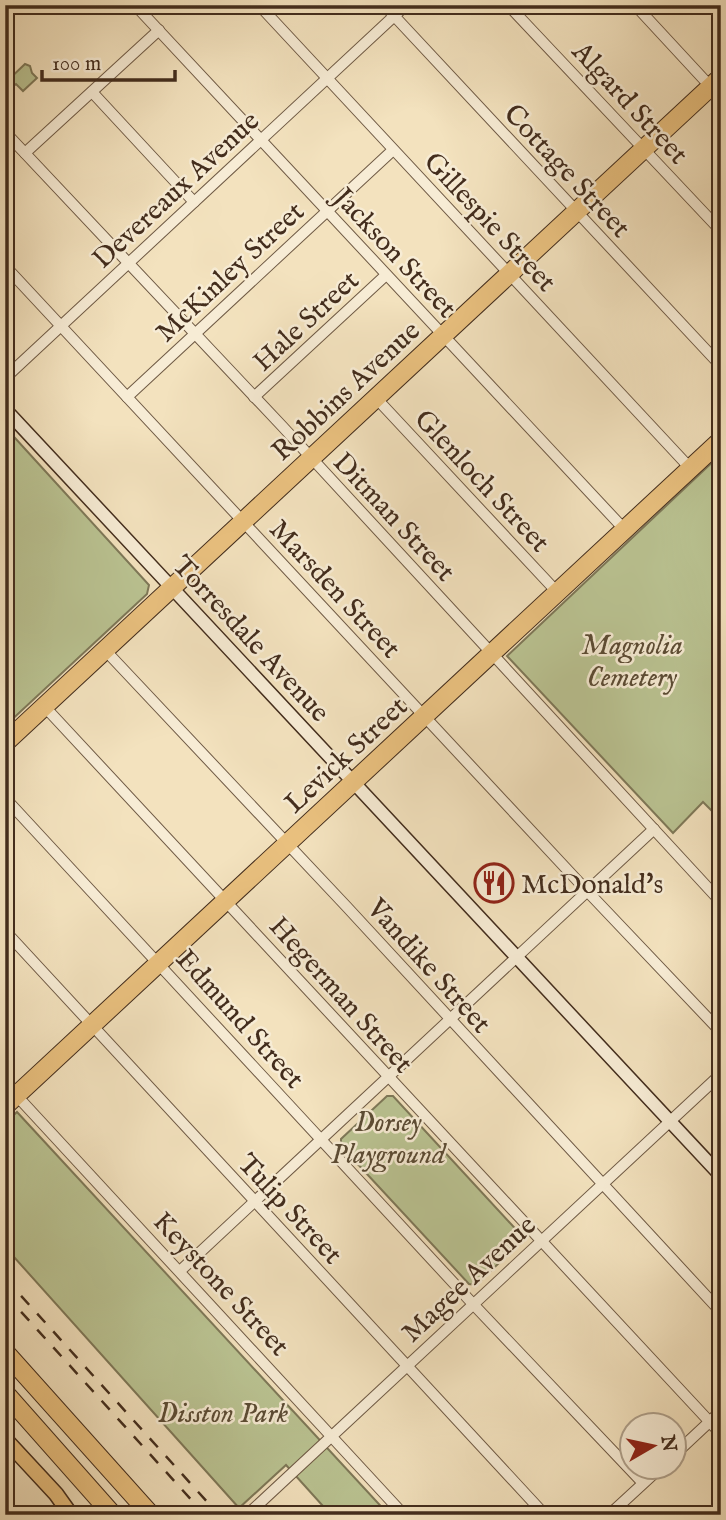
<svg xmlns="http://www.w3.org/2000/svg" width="726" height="1520" viewBox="0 0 726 1520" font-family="'IM FELL English',serif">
  <rect width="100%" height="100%" fill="#f3e2be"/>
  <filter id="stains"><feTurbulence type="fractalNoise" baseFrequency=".00286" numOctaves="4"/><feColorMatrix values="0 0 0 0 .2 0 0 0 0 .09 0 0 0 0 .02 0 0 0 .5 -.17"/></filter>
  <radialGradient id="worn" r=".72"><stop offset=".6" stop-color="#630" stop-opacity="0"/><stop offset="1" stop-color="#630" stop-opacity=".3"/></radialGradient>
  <g fill="#bac392" stroke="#7e7858" stroke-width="2">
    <path d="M25 64 30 66 32 73 37 78 23 91 16 84 10 89 5 83Z"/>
    <path d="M5 427 149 585 147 594 5 726Z"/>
    <path d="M721 454V820L703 802 673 833 507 656Z"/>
    <path d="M387 1096H393L522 1236V1241L476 1285 469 1284 341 1146V1139Z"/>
    <path d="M17 1112 389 1515H331L286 1465 239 1508 5 1247V1123Z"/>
  </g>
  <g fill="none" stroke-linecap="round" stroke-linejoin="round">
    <g stroke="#6f5a45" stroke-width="12">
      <g id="street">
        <path d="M135 5 624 529"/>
        <path d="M259 5 690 468"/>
        <path d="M384 5 721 366"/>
        <path d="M508 5 721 231"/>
        <path d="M635 5 721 98"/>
        <path d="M5 15 16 5"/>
        <path d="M92 92 194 202"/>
        <path d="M5 132 282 426 721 902"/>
        <path d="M25 153 159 30"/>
        <path d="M5 266 588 892 721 1032"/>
        <path d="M5 378 406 5"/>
        <path d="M127 397 393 150"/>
        <path d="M254 397 386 275"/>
        <path d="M376 398 557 592"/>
        <path d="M105 650 346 906 721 1312"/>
        <path d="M45 707 721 1434"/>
        <path d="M5 798 473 1304 643 1483"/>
        <path d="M5 931 545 1515"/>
        <path d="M5 1083 404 1515"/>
        <path d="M180 1271 654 829"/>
        <path d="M674 1455 721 1411"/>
        <path d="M247 1515 721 1074"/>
        <path d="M609 1515 660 1468"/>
      </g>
    </g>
    <g stroke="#432d1d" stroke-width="15">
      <path id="secondary" d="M5 409 721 1176"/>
    </g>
    <g stroke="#432d1d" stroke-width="17">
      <path id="primary" d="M5 1439 56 1494 71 1515"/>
    </g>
    <g stroke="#432d1d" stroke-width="20">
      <g id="highway">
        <path d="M5 743 721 77"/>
        <path d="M5 1106 721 440"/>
        <path d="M5 1352 151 1515"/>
        <path d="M5 1393 113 1515"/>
      </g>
    </g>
    <use href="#street" stroke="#f7ecd5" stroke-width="10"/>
    <use href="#secondary" stroke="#f7ecd5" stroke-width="12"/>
    <use href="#primary" stroke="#eac17f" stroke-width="14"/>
    <use href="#highway" stroke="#eac17f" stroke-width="18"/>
    <g stroke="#432d1d" stroke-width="2.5" stroke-dasharray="12 12" stroke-linecap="butt">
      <path d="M5 1278 219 1515"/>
      <path d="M5 1294 205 1515"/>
    </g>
  </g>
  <defs>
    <g id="restaurant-ring" transform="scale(2.0125)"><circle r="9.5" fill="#f7ecd5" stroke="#8f2418" stroke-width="1.5"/><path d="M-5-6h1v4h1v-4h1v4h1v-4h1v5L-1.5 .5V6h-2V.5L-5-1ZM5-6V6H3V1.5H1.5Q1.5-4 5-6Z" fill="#8f2418"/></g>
  </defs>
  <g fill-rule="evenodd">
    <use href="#restaurant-ring" x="494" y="883"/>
  </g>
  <g text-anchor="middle" stroke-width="5" stroke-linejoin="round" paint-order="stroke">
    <g font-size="28" fill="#432d1d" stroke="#f7ecd5">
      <text transform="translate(631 102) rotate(47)" y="10">Algard Street</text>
      <text transform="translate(568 170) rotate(47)" y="10">Cottage Street</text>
      <text transform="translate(175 189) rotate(-43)" y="10">Devereaux Avenue</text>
      <text transform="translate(491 221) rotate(47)" y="10">Gillespie Street</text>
      <text transform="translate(396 252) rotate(47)" y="10">Jackson Street</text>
      <text transform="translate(229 271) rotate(-43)" y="10">McKinley Street</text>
      <text transform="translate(305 320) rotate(-43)" y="10">Hale Street</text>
      <text transform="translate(345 390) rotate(-43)" y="10">Robbins Avenue</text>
      <text transform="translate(483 480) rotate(47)" y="10">Glenloch Street</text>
      <text transform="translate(395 516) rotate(47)" y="10">Ditman Street</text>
      <text transform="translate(336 588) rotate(47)" y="10">Marsden Street</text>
      <text transform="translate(252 638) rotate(47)" y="10">Torresdale Avenue</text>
      <text transform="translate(345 754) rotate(-43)" y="10">Levick Street</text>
      <text transform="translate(430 965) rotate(48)" y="10">Vandike Street</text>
      <text transform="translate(342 994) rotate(48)" y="10">Hegerman Street</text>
      <text transform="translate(241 1018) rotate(48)" y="10">Edmund Street</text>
      <text transform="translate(291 1208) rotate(47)" y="10">Tulip Street</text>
      <text transform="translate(468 1278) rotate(-43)" y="10">Magee Avenue</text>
      <text transform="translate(222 1283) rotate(47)" y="10">Keystone Street</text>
    </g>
    <g font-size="28" font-style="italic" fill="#5b4b34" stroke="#f7ecd5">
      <text x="632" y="654">Magnolia<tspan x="632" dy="32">Cemetery</tspan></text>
      <text x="388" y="1131">Dorsey<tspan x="388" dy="32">Playground</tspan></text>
      <text x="223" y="1422">Disston Park</text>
    </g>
    <g font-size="28" fill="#432d1d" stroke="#f7ecd5" text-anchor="start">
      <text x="521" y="893">McDonald's</text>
    </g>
  </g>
  <rect width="726" height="1520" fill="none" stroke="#f3e2be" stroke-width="28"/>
  <rect x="7" y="7" width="712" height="1506" fill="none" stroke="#432d1d" stroke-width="3.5"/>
  <rect x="14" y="14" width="698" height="1492" fill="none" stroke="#432d1d" stroke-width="2"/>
  <g transform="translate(653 1446) rotate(81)"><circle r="33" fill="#f7ecd5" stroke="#afa08b" stroke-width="2"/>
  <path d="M0-5L12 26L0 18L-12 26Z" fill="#8f2418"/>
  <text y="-10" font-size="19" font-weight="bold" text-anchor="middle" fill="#432d1d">N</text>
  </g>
  <path d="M42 70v10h133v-10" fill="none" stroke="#432d1d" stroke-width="3.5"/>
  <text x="52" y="70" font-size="21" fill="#432d1d" stroke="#f7ecd5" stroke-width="5" paint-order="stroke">100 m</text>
  <rect width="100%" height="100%" filter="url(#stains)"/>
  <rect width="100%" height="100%" fill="url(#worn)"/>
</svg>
